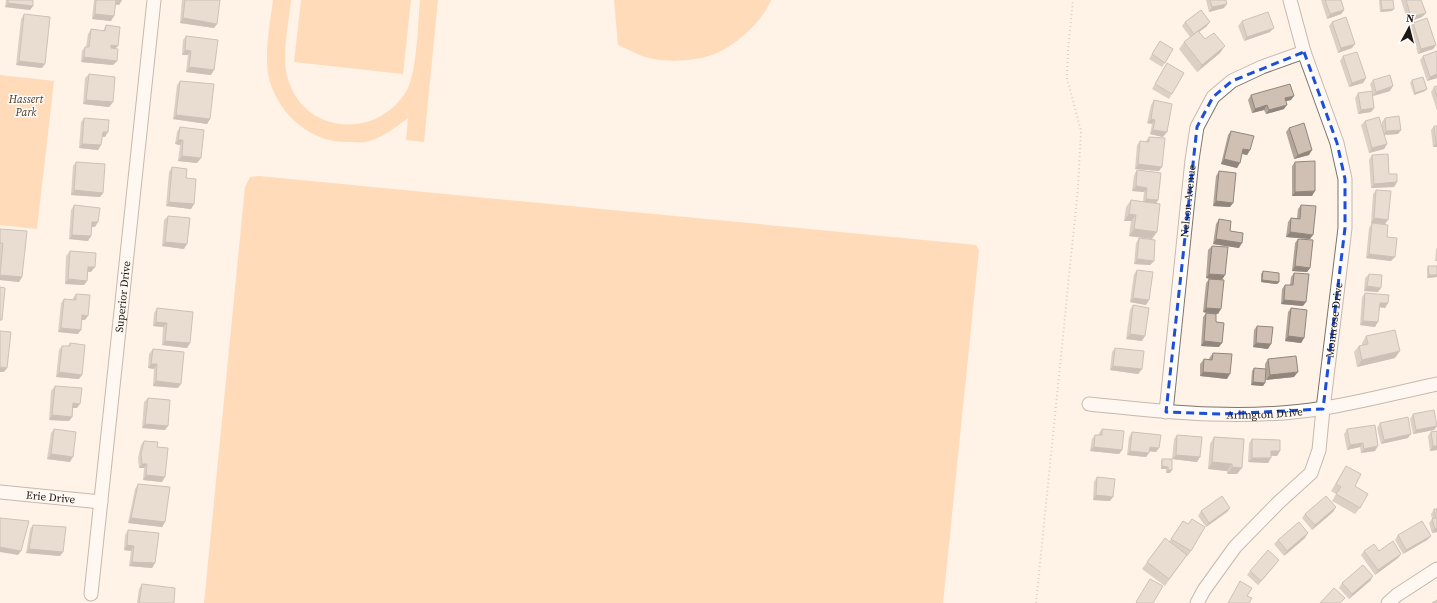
<svg xmlns="http://www.w3.org/2000/svg" width="1437" height="603" viewBox="0 0 1437 603" font-family="'Source Serif 4',serif">
  <rect width="100%" height="100%" fill="#fff2e7"/>
  <g fill="#febe84">
    <path d="M273 0H291C289 23 281 56 288 79 304 135 378 140 407 90 417 72 418 22 420 0H438L424 142 406 140 408 118C393 129 384 137 366 142 361 143 356 142 351 142 313 144 281 117 270 82 263 60 270 23 273 0Z"/>
    <path d="M301 0H411L403 74 294 62Z"/>
    <path d="M614 0H771C762 22 738 43 717 53 699 61 668 63 649 58 639 56 628 49 618 45Z"/>
    <path d="M0 75 54 81 37 229 0 225Z"/>
    <path d="M259 176 976 245 979 250 943 603H204L245 187 250 177Z"/>
  </g>
  <g fill="none" stroke-linecap="round" stroke-linejoin="round">
    <g stroke="#807265" stroke-width="15">
      <g id="street">
        <path id="s1" d="M1089 404C1167 412 1246 421 1324 408 1362 402 1399 392 1437 384"/>
        <path id="s2" d="M1166 412 1192 160 1197 127 1213 97 1232 81 1262 67 1304 52"/>
        <path id="s3" d="M0 492 101 502"/>
        <path id="s4" d="M91 594 154 0"/>
        <path id="s5" d="M1197 603 1204 590 1235 547 1278 503 1311 473 1319 450 1323 409 1345 228V179L1337 143 1304 52 1290 0"/>
        <path d="M1388 603 1397 595 1437 569"/>
      </g>
    </g>
    <path stroke="#afa59c" stroke-width="2" stroke-dasharray="1 3" stroke-linecap="butt" d="M1036 603 1078 188 1081 131 1067 78 1068 50 1073 0"/>
    <use href="#street" stroke="#fff" stroke-width="13"/>
  </g>
  <g fill="#b2a59a">
    <path d="M6 0H33V6L30 10 5 7Z"/>
    <path d="M94 0H122L119 5 115 4 111 21 92 19Z"/>
    <path d="M182 0H220L214 28 180 23Z"/>
    <path d="M1206 0H1226L1224 8 1209 12Z"/>
    <path d="M1321 0H1341L1344 10 1341 14 1327 19Z"/>
    <path d="M1379 0H1393L1392 11 1380 12Z"/>
    <path d="M1401 0H1421L1426 13 1422 17 1408 22Z"/>
    <path d="M24 14 42 68 16 65 21 19Z"/>
    <path d="M1242 21 1270 32 1244 41 1238 26Z"/>
    <path d="M1185 22 1207 26 1199 32 1205 39 1220 53 1197 72 1179 49 1184 42 1190 37 1182 26Z"/>
    <path d="M1332 22 1352 48 1338 53 1329 26Z"/>
    <path d="M1413 23 1436 45 1433 49 1418 54 1410 27Z"/>
    <path d="M106 25 115 49 117 61 113 65 81 62 82 51 85 47H86L88 34 91 29 103 31Z"/>
    <path d="M186 36 211 75 186 72 188 55H182L183 40Z"/>
    <path d="M1157 46 1165 63 1162 67 1149 59Z"/>
    <path d="M1437 51V78L1427 81 1420 60 1423 56Z"/>
    <path d="M1343 56 1366 78 1363 83 1349 87 1340 61Z"/>
    <path d="M1167 63 1172 94 1169 99 1152 89Z"/>
    <path d="M89 74 113 102 109 107 83 104 85 78Z"/>
    <path d="M1373 80 1390 91 1373 96 1372 93 1374 108 1371 112 1358 114 1355 98 1358 93 1372 91 1370 84Z"/>
    <path d="M1412 80 1427 89 1425 91 1414 95 1410 83Z"/>
    <path d="M180 81 210 119 207 124 173 119 177 85Z"/>
    <path d="M1437 86V111L1431 92 1434 87Z"/>
    <path d="M1251 95 1291 100 1286 101 1284 109 1266 114 1264 110 1252 113 1248 100Z"/>
    <path d="M1154 100 1163 137 1150 134 1152 124 1147 123 1151 105Z"/>
    <path d="M84 118 108 132 105 137H102L101 145 98 150 79 148 81 122Z"/>
    <path d="M1385 118 1401 130 1398 134 1384 135 1387 144 1384 149 1369 153 1361 125 1365 121 1382 127V122Z"/>
    <path d="M1434 126 1437 147H1433L1431 130Z"/>
    <path d="M180 127 201 158 197 163 178 161 180 145 175 144 177 132Z"/>
    <path d="M1289 128 1309 155 1294 159 1286 132Z"/>
    <path d="M1231 131 1250 150 1247 155 1242 154 1237 168 1221 164 1228 135Z"/>
    <path d="M1149 137 1159 171 1135 169 1137 145 1140 141H1146Z"/>
    <path d="M1372 155 1397 182 1394 187 1371 188 1369 160Z"/>
    <path d="M76 162 103 193 100 197 71 195 73 166Z"/>
    <path d="M1295 162 1312 196H1292V166Z"/>
    <path d="M172 167 186 178 194 204 191 209 166 206 169 172Z"/>
    <path d="M1137 170 1158 200 1156 204 1152 239 1129 236 1131 221H1124L1126 207 1131 200 1143 202 1144 192 1132 191 1134 175Z"/>
    <path d="M1219 171 1230 207 1213 206 1216 176Z"/>
    <path d="M1376 190 1385 224 1371 223 1373 194Z"/>
    <path d="M74 205 95 227H92L88 241 69 239 71 210Z"/>
    <path d="M1301 205 1310 239 1286 237 1288 222 1291 218H1297L1298 209Z"/>
    <path d="M168 216 184 249 162 246 164 220Z"/>
    <path d="M1219 219 1230 231 1239 248 1213 244 1216 224Z"/>
    <path d="M1372 223 1387 237 1391 261 1366 258 1369 228Z"/>
    <path d="M0 229 22 277 19 282 0 280Z"/>
    <path d="M1139 238 1154 261 1150 265 1134 264 1136 243Z"/>
    <path d="M1298 239 1310 268 1307 272 1292 271 1295 243Z"/>
    <path d="M1212 246 1222 280 1218 314H1216V322L1219 347 1201 346 1203 317 1206 313 1203 312 1206 283 1209 279 1206 278 1208 250Z"/>
    <path d="M1437 248V261H1435L1436 249Z"/>
    <path d="M70 251 91 272H88L87 281 84 285 65 284 66 256Z"/>
    <path d="M1428 266H1437V277L1427 278V269Z"/>
    <path d="M1137 270 1149 300 1146 305 1130 302 1134 274Z"/>
    <path d="M1263 271 1279 282 1277 284 1261 282V274Z"/>
    <path d="M1294 273 1303 306 1281 304 1282 289 1285 285H1290L1291 277Z"/>
    <path d="M1369 274 1378 292 1364 291 1365 278Z"/>
    <path d="M1365 293 1388 303 1385 308 1380 307 1375 327 1360 325 1362 297Z"/>
    <path d="M76 294 85 320H82L78 334 58 332 61 303 64 299 73 300V298Z"/>
    <path d="M1133 305 1142 341 1126 339 1130 310Z"/>
    <path d="M157 308 190 343 187 348 162 345 163 327 153 326 154 313Z"/>
    <path d="M1291 308 1304 338 1301 343 1285 341 1288 312Z"/>
    <path d="M1257 326 1268 349 1253 347 1254 330Z"/>
    <path d="M1366 336 1395 358 1357 367 1354 352 1359 346 1362 345V343Z"/>
    <path d="M70 343 79 379 56 377 59 350 62 346H68Z"/>
    <path d="M1115 348 1142 369 1138 374 1110 370 1112 352Z"/>
    <path d="M153 349 178 388 153 386 154 369 148 368 149 354Z"/>
    <path d="M1213 353 1227 379 1200 376V364L1204 359H1209L1210 357Z"/>
    <path d="M1268 359 1294 377 1266 380V372L1263 386 1251 385 1252 371 1254 368 1265 369V364Z"/>
    <path d="M55 386 77 408H73L72 417 69 421 49 420 51 391Z"/>
    <path d="M148 398 165 430 142 428 144 402Z"/>
    <path d="M1413 414 1437 426 1434 430 1413 434 1410 419Z"/>
    <path d="M1380 423 1408 438 1381 444 1377 428Z"/>
    <path d="M54 429 70 462 47 459 51 433Z"/>
    <path d="M1102 429 1122 450 1119 454 1090 451 1092 439 1095 435H1099V433Z"/>
    <path d="M1347 429 1375 451 1361 453 1360 447 1347 450 1344 434Z"/>
    <path d="M1437 431V450L1430 451 1428 436 1431 432Z"/>
    <path d="M1132 432 1156 452 1150 451 1146 457 1127 455 1129 437Z"/>
    <path d="M1177 435 1200 457 1197 462 1172 459 1174 439Z"/>
    <path d="M1214 437 1244 439 1237 474H1227V471L1208 469 1210 444Z"/>
    <path d="M1252 439 1280 451 1277 456H1271L1268 463 1248 462 1249 443Z"/>
    <path d="M144 441 157 447 162 482 143 480 144 468H139L138 458 141 445Z"/>
    <path d="M1162 459H1172L1170 473H1166V469H1161V461Z"/>
    <path d="M1346 466 1360 508 1355 514 1332 501 1336 494 1331 491Z"/>
    <path d="M1097 477 1110 501 1093 500 1094 482Z"/>
    <path d="M138 484 165 522 162 527 128 523 135 489Z"/>
    <path d="M1336 507 1333 512 1312 530 1302 518 1305 514Z"/>
    <path d="M1230 508 1227 512 1206 527 1198 516 1201 511Z"/>
    <path d="M1434 509H1437V532L1432 533 1429 523 1432 519 1431 514Z"/>
    <path d="M1192 519 1191 551 1188 556 1186 554 1187 555 1165 586 1142 569 1165 538 1169 542 1183 521 1188 524Z"/>
    <path d="M33 525 60 556 26 553 30 529Z"/>
    <path d="M128 530 155 563 152 568 129 566 131 551 124 550 125 535Z"/>
    <path d="M1398 535 1431 536 1427 540 1403 554 1395 540Z"/>
    <path d="M1305 538 1284 556 1274 544 1278 540Z"/>
    <path d="M1364 551H1379L1401 554 1398 558 1375 575 1361 555Z"/>
    <path d="M1276 564 1258 585 1247 575 1250 571Z"/>
    <path d="M1373 576 1370 581 1349 599 1339 588 1342 583Z"/>
    <path d="M142 584 174 603H137L139 589Z"/>
  </g>
  <g fill="#91867d">
    <path d="M116 0H122L119 5 113 4Z"/>
    <path d="M8 3 33 6 30 10 5 7Z"/>
    <path d="M1227 4 1224 8 1209 12 1212 7Z"/>
    <path d="M1394 9 1392 11 1380 12 1382 10Z"/>
    <path d="M1344 10 1341 14 1327 19 1330 14Z"/>
    <path d="M1426 13 1422 17 1408 22 1411 17Z"/>
    <path d="M95 14 114 16 111 21 92 19Z"/>
    <path d="M183 18 217 24 214 28 180 23Z"/>
    <path d="M1210 22 1207 26 1191 38 1194 34Z"/>
    <path d="M1274 28 1270 32 1244 41 1247 37Z"/>
    <path d="M1355 44 1352 48 1338 53 1341 48Z"/>
    <path d="M111 45 118 46 114 50 108 49Z"/>
    <path d="M1436 45 1433 49 1418 54 1421 49Z"/>
    <path d="M1225 46 1220 53 1197 72 1202 65Z"/>
    <path d="M185 50 191 51 188 55H182Z"/>
    <path d="M84 57 117 61 113 65 81 62Z"/>
    <path d="M19 61 45 64 42 68 16 65Z"/>
    <path d="M189 67 214 70 211 75 186 72Z"/>
    <path d="M1437 74V78L1427 81 1430 77Z"/>
    <path d="M1366 78 1363 83 1349 87 1352 83Z"/>
    <path d="M1393 86 1390 91 1373 96 1376 92Z"/>
    <path d="M1427 89 1425 91 1414 95 1415 93Z"/>
    <path d="M1294 96 1291 100 1282 102 1285 98Z"/>
    <path d="M86 100 113 102 109 107 83 104Z"/>
    <path d="M1267 105 1264 110 1252 113 1255 109Z"/>
    <path d="M1287 105 1284 109 1266 114 1269 110Z"/>
    <path d="M1374 108 1371 112 1358 114 1361 110Z"/>
    <path d="M176 115 210 119 207 124 173 119Z"/>
    <path d="M1151 119 1155 120 1152 124 1147 123Z"/>
    <path d="M1153 130 1167 132 1163 137 1150 134Z"/>
    <path d="M1401 130 1398 134 1383 135 1386 131Z"/>
    <path d="M103 132H108L105 137 99 136Z"/>
    <path d="M178 140H183L180 145 175 144Z"/>
    <path d="M1436 143H1437V147H1433Z"/>
    <path d="M82 144 101 145 98 150 79 148Z"/>
    <path d="M1387 144 1384 149 1369 153 1372 148Z"/>
    <path d="M1243 149 1250 150 1247 155 1240 153Z"/>
    <path d="M1312 150 1309 155 1294 159 1298 155Z"/>
    <path d="M182 156 201 158 197 163 178 161Z"/>
    <path d="M1224 159 1240 163 1237 168 1221 164Z"/>
    <path d="M1138 164 1162 167 1159 171 1135 169Z"/>
    <path d="M1397 182 1394 187 1371 188 1374 184Z"/>
    <path d="M1136 186 1147 188 1144 192 1132 191Z"/>
    <path d="M74 190 103 193 100 197 71 195Z"/>
    <path d="M1315 191 1312 196H1292L1295 192Z"/>
    <path d="M1146 199 1158 200 1155 205 1142 204Z"/>
    <path d="M1216 201 1233 203 1230 207 1213 206Z"/>
    <path d="M169 202 194 204 191 209 166 206Z"/>
    <path d="M1129 214 1136 215 1131 221H1124Z"/>
    <path d="M1374 218 1388 220 1385 224 1371 223Z"/>
    <path d="M92 222H98L95 227 89 226Z"/>
    <path d="M1134 229 1157 232 1152 239 1129 236Z"/>
    <path d="M1290 232 1313 235 1310 239 1286 237Z"/>
    <path d="M72 235 91 236 88 241 69 239Z"/>
    <path d="M1216 239 1242 243 1239 248 1213 244Z"/>
    <path d="M165 242 187 244 184 249 162 246Z"/>
    <path d="M1369 254 1395 257 1391 261 1366 258Z"/>
    <path d="M1137 259 1154 261 1150 265 1134 264Z"/>
    <path d="M1295 266 1310 268 1307 272 1292 271Z"/>
    <path d="M88 267H95L91 272 85 271Z"/>
    <path d="M1209 274 1225 275 1222 280 1206 278Z"/>
    <path d="M0 275 22 277 19 282 0 280Z"/>
    <path d="M1429 275H1437V277L1427 278Z"/>
    <path d="M68 279 87 281 84 285 65 284Z"/>
    <path d="M1262 280 1279 282 1277 284 1261 282Z"/>
    <path d="M1367 286 1381 288 1378 292 1364 291Z"/>
    <path d="M1133 298 1149 300 1146 305 1130 302Z"/>
    <path d="M1284 300 1306 302 1303 306 1281 304Z"/>
    <path d="M1380 303H1388L1385 308 1377 307Z"/>
    <path d="M1206 308 1221 309 1218 314 1203 312Z"/>
    <path d="M82 315 88 316 85 320H79Z"/>
    <path d="M1363 321 1378 322 1375 327 1360 325Z"/>
    <path d="M156 322 167 323 163 327 153 326Z"/>
    <path d="M61 328 81 330 78 334 58 332Z"/>
    <path d="M1130 334 1145 336 1142 341 1126 339Z"/>
    <path d="M1288 336 1304 338 1301 343 1285 341Z"/>
    <path d="M165 341 190 343 187 348 162 345Z"/>
    <path d="M1204 341 1222 343 1219 347 1201 346Z"/>
    <path d="M1256 343 1271 344 1268 349 1253 347Z"/>
    <path d="M1400 351 1395 358 1357 367 1362 360Z"/>
    <path d="M151 364H157L154 369 148 368Z"/>
    <path d="M1113 366 1142 369 1138 374 1110 370Z"/>
    <path d="M0 367 7 368 4 372H0Z"/>
    <path d="M59 372 82 375 79 379 56 377Z"/>
    <path d="M1203 372 1230 374 1227 379 1200 376Z"/>
    <path d="M1298 372 1294 377 1266 380 1270 375Z"/>
    <path d="M156 381 181 384 178 388 153 386Z"/>
    <path d="M1253 382 1265 383 1263 386 1251 385Z"/>
    <path d="M73 403 80 404 77 408H70Z"/>
    <path d="M52 415 72 417 69 421 49 420Z"/>
    <path d="M145 424 168 426 165 430 142 428Z"/>
    <path d="M1437 426 1434 430 1413 434 1416 430Z"/>
    <path d="M1411 434 1408 438 1381 444 1384 440Z"/>
    <path d="M1363 443 1360 447 1347 450 1350 445Z"/>
    <path d="M1378 446 1375 451 1361 453 1364 449Z"/>
    <path d="M1433 446H1437V450L1430 451Z"/>
    <path d="M1094 447 1122 450 1119 454 1090 451Z"/>
    <path d="M1150 447 1159 448 1156 452 1147 451Z"/>
    <path d="M1130 451 1149 453 1146 457 1127 455Z"/>
    <path d="M1271 451H1280L1277 456 1268 455Z"/>
    <path d="M51 454 73 457 70 462 47 459Z"/>
    <path d="M1176 455 1200 457 1197 462 1172 459Z"/>
    <path d="M1252 458H1271L1268 463 1248 462Z"/>
    <path d="M1212 462 1232 464 1227 471 1208 469Z"/>
    <path d="M142 464H147L144 468H139Z"/>
    <path d="M1162 466 1168 467 1166 469H1161Z"/>
    <path d="M1232 467 1242 468 1237 474H1227Z"/>
    <path d="M1168 470H1172L1170 473H1166Z"/>
    <path d="M146 475 165 477 162 482 143 480Z"/>
    <path d="M1096 495 1113 497 1110 501 1093 500Z"/>
    <path d="M1336 507 1333 512 1312 530 1315 525Z"/>
    <path d="M1230 508 1227 512 1206 527 1209 523Z"/>
    <path d="M131 518 165 522 162 527 128 523Z"/>
    <path d="M1437 528V532L1432 533 1435 529Z"/>
    <path d="M1308 533 1305 538 1284 556 1287 551Z"/>
    <path d="M1431 536 1427 540 1403 554 1406 550Z"/>
    <path d="M127 545 134 546 131 551 124 550Z"/>
    <path d="M0 547 21 551 18 555 0 552Z"/>
    <path d="M29 549 63 552 60 556 26 553Z"/>
    <path d="M1401 554 1398 558 1375 575 1378 570Z"/>
    <path d="M1279 560 1276 564 1258 585 1261 581Z"/>
    <path d="M132 562 155 563 152 568 129 566Z"/>
    <path d="M1373 576 1370 581 1349 599 1352 594Z"/>
  </g>
  <g fill="#cfc0b3" stroke="#91867d">
    <path d="M8 0H33V6L8 3Z"/>
    <path d="M96 0H116L114 16 95 14Z"/>
    <path d="M185 0H220L217 24 183 18Z"/>
    <path d="M1210 0H1226L1227 4 1212 7Z"/>
    <path d="M1325 0H1341L1344 10 1330 14Z"/>
    <path d="M1381 0H1393L1394 9 1382 10Z"/>
    <path d="M1406 0H1421L1426 13 1411 17Z"/>
    <path d="M1201 10 1210 22 1194 34 1185 22Z"/>
    <path d="M1268 12 1274 28 1247 37 1242 21Z"/>
    <path d="M24 14 50 17 45 64 19 61Z"/>
    <path d="M1346 17 1355 44 1341 48 1332 22Z"/>
    <path d="M1427 18 1436 45 1421 49 1413 23Z"/>
    <path d="M106 25 120 27 118 46 111 45V48L118 49 117 61 84 57 85 47H89L91 29 105 31Z"/>
    <path d="M1198 31 1205 39 1214 33 1225 46 1202 65 1184 42Z"/>
    <path d="M186 36 218 40 214 70 189 67 191 51 185 50Z"/>
    <path d="M1160 41 1173 49 1165 63 1152 54Z"/>
    <path d="M1437 51V74L1430 77 1423 56Z"/>
    <path d="M1357 52 1366 78 1352 83 1343 56Z"/>
    <path d="M1167 63 1184 73 1172 94 1155 84Z"/>
    <path d="M89 74 115 77 113 102 86 100Z"/>
    <path d="M1390 75 1393 86 1376 92 1373 80Z"/>
    <path d="M1423 77 1427 89 1415 93 1412 80Z"/>
    <path d="M180 81 214 84 210 119 176 115Z"/>
    <path d="M1290 84 1294 96 1285 98 1287 105 1269 110 1267 105 1255 109 1251 95Z"/>
    <path d="M1437 86V97L1434 87Z"/>
    <path d="M1372 91 1374 108 1361 110 1358 93Z"/>
    <path d="M1154 100 1172 104 1167 132 1153 130 1155 120 1151 119Z"/>
    <path d="M1399 116 1401 130 1386 131 1385 118Z"/>
    <path d="M1379 117 1387 144 1372 148 1365 121Z"/>
    <path d="M84 118 109 120 108 132H103L101 145 82 144Z"/>
    <path d="M1304 123 1312 150 1298 155 1289 128Z"/>
    <path d="M1434 126H1437V143H1436Z"/>
    <path d="M180 127 204 130 201 158 182 156 183 140H178Z"/>
    <path d="M1231 131 1254 136 1250 150 1243 149 1240 163 1224 159Z"/>
    <path d="M1149 137 1165 138 1162 167 1138 164 1140 141 1149 142Z"/>
    <path d="M1388 154 1389 174H1397V182L1374 184 1372 155Z"/>
    <path d="M1315 161V191L1295 192V162Z"/>
    <path d="M76 162 105 164 103 193 74 190Z"/>
    <path d="M172 167 187 169 186 178 196 179 194 204 169 202Z"/>
    <path d="M1137 170 1161 173 1158 200 1146 199 1147 188 1136 186Z"/>
    <path d="M1219 171 1236 173 1233 203 1216 201Z"/>
    <path d="M1376 190 1391 191 1388 220 1374 218Z"/>
    <path d="M1131 200 1160 204 1157 232 1134 229 1136 215 1129 214Z"/>
    <path d="M74 205 100 208 98 222H92L91 236 72 235Z"/>
    <path d="M1301 205 1316 206 1313 235 1290 232 1291 218 1300 219Z"/>
    <path d="M168 216 190 218 187 244 165 242Z"/>
    <path d="M1219 219 1231 221 1230 231 1243 233 1242 243 1216 239Z"/>
    <path d="M1372 223 1388 225 1387 237 1397 238 1395 257 1369 254Z"/>
    <path d="M0 229 27 231 22 277 0 275 3 243H0Z"/>
    <path d="M1139 238 1155 240 1154 261 1137 259Z"/>
    <path d="M1298 239 1313 240 1310 268 1295 266Z"/>
    <path d="M1212 246 1228 247 1225 275 1209 274Z"/>
    <path d="M70 251 96 253 95 267H88L87 281 68 279Z"/>
    <path d="M1428 266H1437V275H1429Z"/>
    <path d="M1137 270 1153 272 1149 300 1133 298Z"/>
    <path d="M1263 271 1279 273V282L1262 280Z"/>
    <path d="M1294 273 1309 274 1306 302 1284 300 1285 285H1293Z"/>
    <path d="M1369 274 1382 275 1381 288 1367 286Z"/>
    <path d="M1209 279 1224 280 1221 309 1206 308Z"/>
    <path d="M0 287 5 288 2 320H0Z"/>
    <path d="M1365 293 1389 295 1388 303H1380L1378 322 1363 321Z"/>
    <path d="M76 294 90 295 88 316 82 315 81 330 61 328 64 299 76 300Z"/>
    <path d="M1133 305 1149 308 1145 336 1130 334Z"/>
    <path d="M157 308 193 312 190 343 165 341 167 323 156 322Z"/>
    <path d="M1291 308 1307 310 1304 338 1288 336Z"/>
    <path d="M1206 313 1216 314V322L1224 323 1222 343 1204 341Z"/>
    <path d="M1257 326 1273 327 1271 344 1256 343Z"/>
    <path d="M1395 330 1400 351 1362 360 1359 346 1368 344 1366 336Z"/>
    <path d="M0 331 11 332 7 368 0 367Z"/>
    <path d="M70 343 85 345 82 375 59 372 62 346H70Z"/>
    <path d="M1115 348 1144 351 1142 369 1113 366Z"/>
    <path d="M153 349 184 352 181 384 156 381 157 364H151Z"/>
    <path d="M1213 353 1232 354 1230 374 1203 372 1204 359 1212 360Z"/>
    <path d="M1296 356 1298 372 1270 375 1268 359Z"/>
    <path d="M1254 368 1266 369 1265 383 1253 382Z"/>
    <path d="M55 386 82 388 80 404 73 403 72 417 52 415Z"/>
    <path d="M148 398 170 400 168 426 145 424Z"/>
    <path d="M1434 410 1437 426 1416 430 1413 414Z"/>
    <path d="M1408 417 1411 434 1384 440 1380 423Z"/>
    <path d="M1375 425 1378 446 1364 449 1363 443 1350 445 1347 429Z"/>
    <path d="M54 429 76 432 73 457 51 454Z"/>
    <path d="M1102 429 1124 431 1122 450 1094 447 1095 435H1102Z"/>
    <path d="M1437 431V446H1433L1431 432Z"/>
    <path d="M1132 432 1161 435 1159 448 1150 447 1149 453 1130 451Z"/>
    <path d="M1177 435 1202 437 1200 457 1176 455Z"/>
    <path d="M1214 437 1244 439 1242 468 1232 467V464L1212 462Z"/>
    <path d="M1252 439 1280 440V451H1271V458H1252Z"/>
    <path d="M144 441 158 442 157 447 168 448 165 477 146 475 147 464H142L141 454Z"/>
    <path d="M1162 459H1172V470H1168V467L1162 466Z"/>
    <path d="M1346 466 1361 474 1355 486 1368 494 1360 508 1336 494 1341 487 1336 484Z"/>
    <path d="M1097 477 1115 479 1113 497 1096 495Z"/>
    <path d="M138 484 170 487 165 522 131 518Z"/>
    <path d="M1222 496 1230 508 1209 523 1201 511Z"/>
    <path d="M1326 496 1336 507 1315 525 1305 514Z"/>
    <path d="M1434 509H1437V528L1435 529 1432 519 1436 518Z"/>
    <path d="M0 518 29 521 21 551 0 547Z"/>
    <path d="M1192 519 1205 527 1191 551 1171 539 1183 521 1188 524Z"/>
    <path d="M1422 521 1431 536 1406 550 1398 535Z"/>
    <path d="M1299 522 1308 533 1287 551 1278 540Z"/>
    <path d="M33 525 66 527 63 552 29 549Z"/>
    <path d="M128 530 159 533 155 563 132 562 134 546 127 545Z"/>
    <path d="M1165 538 1187 555 1169 579 1147 562Z"/>
    <path d="M1393 541 1401 554 1378 570 1364 551 1374 544 1379 551Z"/>
    <path d="M1268 550 1279 560 1261 581 1250 571Z"/>
    <path d="M1363 565 1373 576 1352 594 1342 583Z"/>
    <path d="M1150 579 1163 586 1153 603H1137L1136 602Z"/>
    <path d="M1240 581 1252 588 1247 596 1252 598 1249 603H1228Z"/>
    <path d="M142 584 175 588 174 603H139Z"/>
    <path d="M1334 588 1345 598 1340 603H1320Z"/>
    <path d="M1437 600V603H1432Z"/>
  </g>
  <path d="M0 0H1437V603H0ZM1304 52 1337 143 1345 179V228L1323 409 1222 414 1166 412 1197 127 1213 97 1232 81Z" fill="#fff2e7" fill-opacity=".55" fill-rule="evenodd"/>
  <path fill="none" stroke="#1d4ed8" stroke-width="3" stroke-dasharray="8 5" stroke-linejoin="round" d="M1304 52 1337 143 1345 179V228L1323 409 1222 414 1166 412 1197 127 1213 97 1232 81Z"/>
  <g text-anchor="middle" stroke-width="3" stroke-linejoin="round" paint-order="stroke">
    <g font-size="11" font-style="italic" fill="#4f3215" stroke="#fff">
      <text x="26" y="103">Hassert<tspan x="26" dy="13">Park</tspan></text>
    </g>
    <g font-size="11" fill="#1e1813" stroke="#fff">
      <text dy="4" stroke="none"><textPath href="#s2" startOffset="212">Nelson Avenue</textPath></text>
      <text dy="4" stroke="none"><textPath href="#s4" startOffset="299">Superior Drive</textPath></text>
      <text dy="4" stroke="none"><textPath href="#s5" startOffset="329">Montrose Drive</textPath></text>
      <text dy="4" stroke="none"><textPath href="#s1" startOffset="176">Arlington Drive</textPath></text>
      <text dy="4" stroke="none"><textPath href="#s3" startOffset="51">Erie Drive</textPath></text>
    </g>
  </g>
  <g transform="translate(1409 28) rotate(7)" stroke="#ffffff" stroke-width="3" paint-order="stroke">
  <path d="M0-3L7 15L0 10L-7 15Z" fill="#1e1813"/>
  <text y="-6" font-size="11" font-weight="bold" text-anchor="middle" fill="#1e1813">N</text>
  </g>
</svg>
